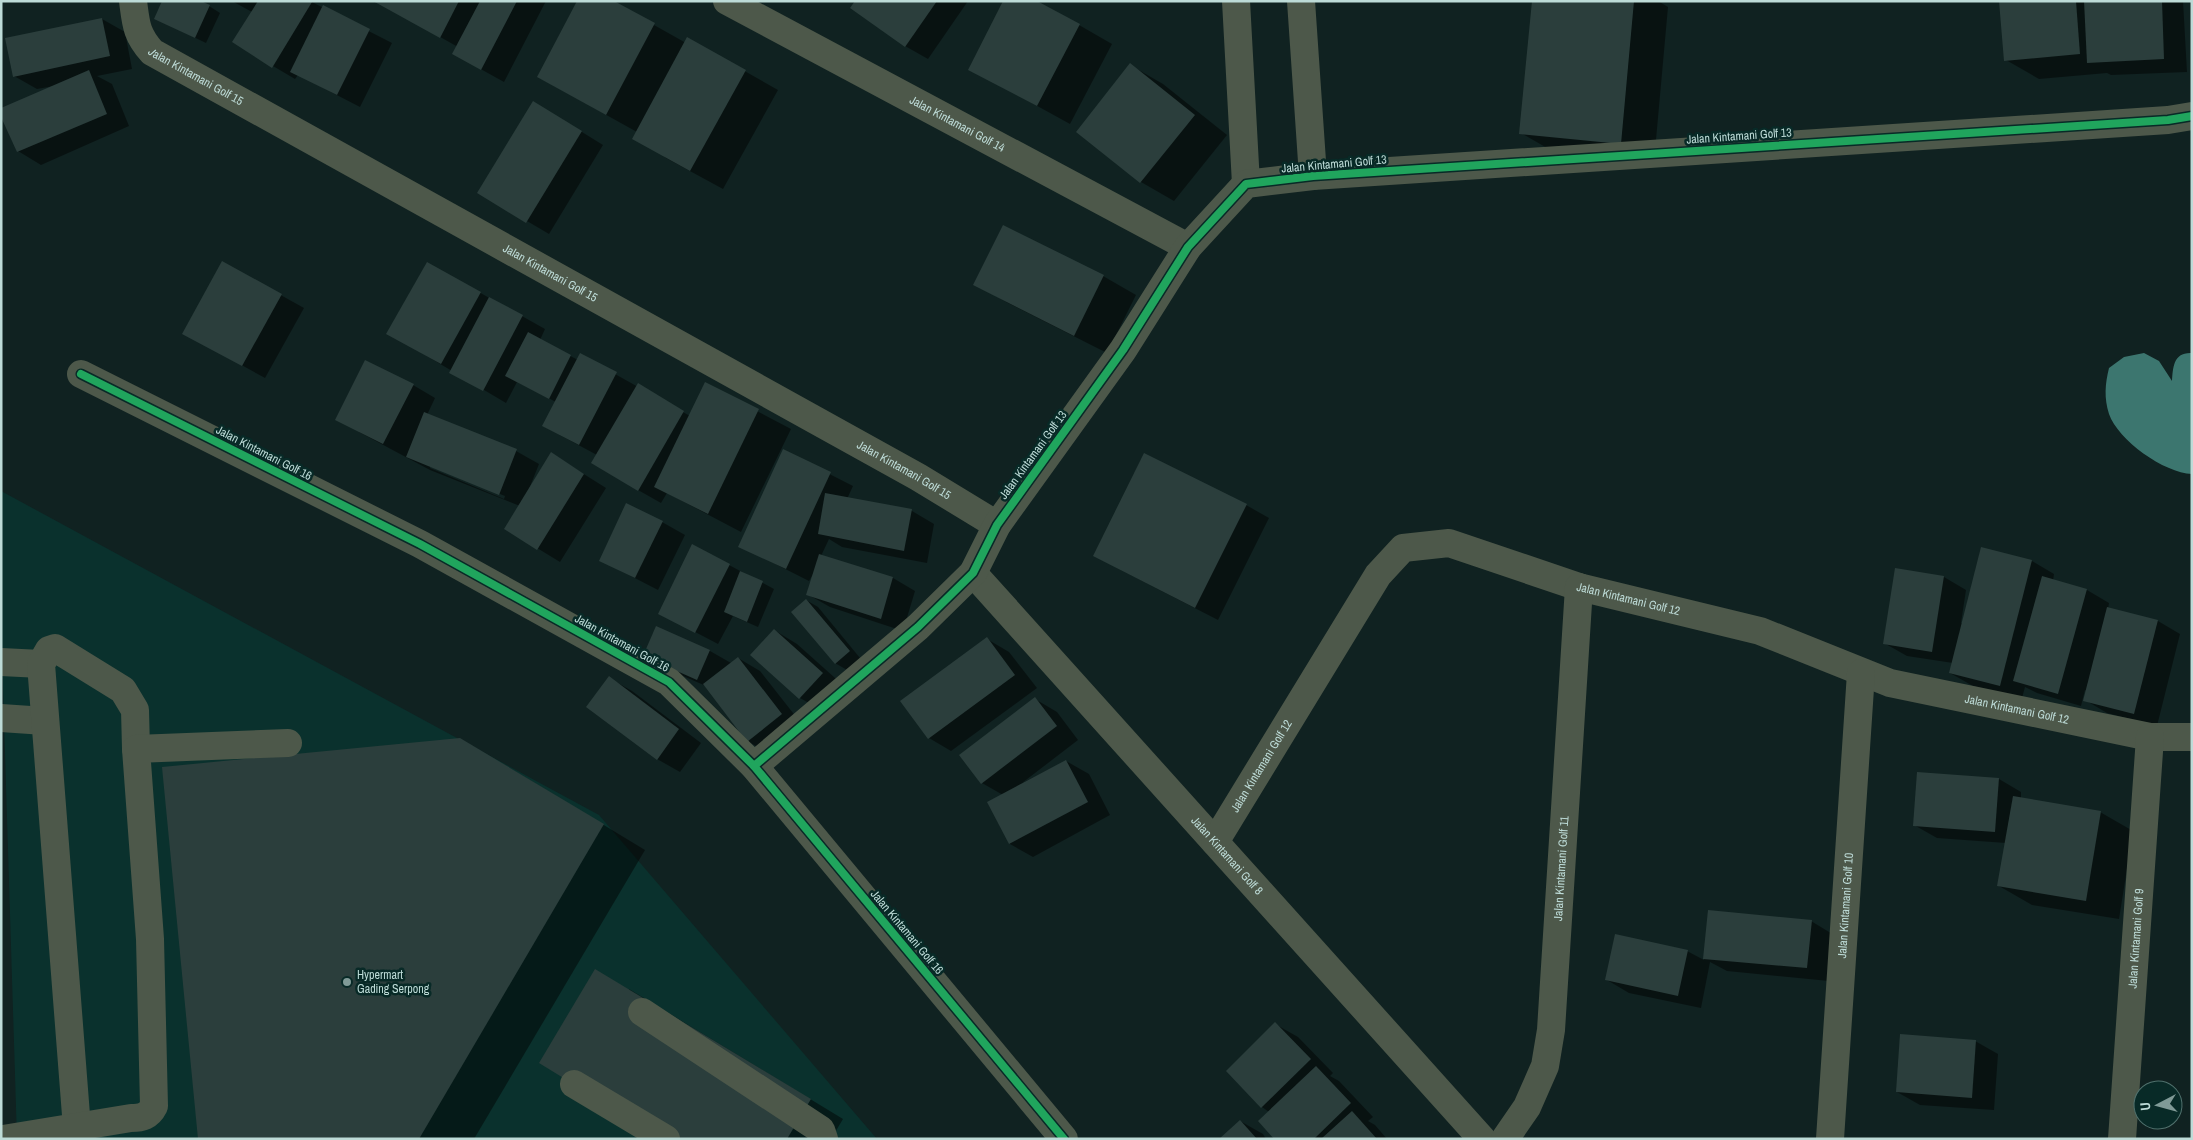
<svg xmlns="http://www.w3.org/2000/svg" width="2193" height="1140" viewBox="0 0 2193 1140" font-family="'Archivo Narrow',sans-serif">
  <rect width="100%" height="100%" fill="#102221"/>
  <path fill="#0a312d" d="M1 491 599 815 877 1139H17L1 624Z"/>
  <path fill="#3c766f" d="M2144 353 2159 361 2172 381C2173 368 2173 352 2192 353V474C2164 473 2118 440 2109 414 2104 398 2105 384 2109 368L2124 357Z"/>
  <g fill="#0007" fill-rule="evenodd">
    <path d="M232 1H310L392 43 360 107 298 75 295 79 273 66 252 12Z"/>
    <path d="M376 1H546L504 82 477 67 458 47Z"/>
    <path d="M856 1H968L928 59 905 46Z"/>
    <path d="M1533 1H1658L1668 7 1654 162 1554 152 1521 133Z"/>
    <path d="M2001 1H2183L2187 72 2111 75 2107 73 2039 79 2006 60Z"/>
    <path d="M209 6 220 13 206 43 156 19Z"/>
    <path d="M102 19 125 32 132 69 97 76 112 84 129 126 41 165 18 151 54 86 37 89 14 76Z"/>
    <path d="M654 25 686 43 688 39 778 90 723 189 666 158 637 132 538 77Z"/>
    <path d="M1079 25 1112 44 1070 124 970 69Z"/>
    <path d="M1130 65 1163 84 1227 135 1174 201 1141 182 1078 131Z"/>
    <path d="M556 116 603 145 549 234 527 221Z"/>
    <path d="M223 263 304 308 265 378 207 346Z"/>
    <path d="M427 263 545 329 540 340 578 360 581 355 690 416 706 384 791 429 741 532 667 493 661 503 638 490 597 455 543 426 556 402 517 382 506 403 388 333Z"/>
    <path d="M1103 276 1136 295 1107 353 1008 303 975 284Z"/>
    <path d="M413 385 435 398 427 415 516 451 539 464 529 489 552 454 606 488 560 562 506 529 520 506 430 470 359 432ZM430 466 505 496 504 499 430 468Z"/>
    <path d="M784 451 853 486 847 499 912 511 934 524 927 563 842 547 829 539 821 556 893 578 915 591 903 631 830 607 807 594 813 577 812 576 809 581 740 546Z"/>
    <path d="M1246 505 1269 518 1218 620 1117 568Z"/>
    <path d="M662 522 685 535 658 590 600 560Z"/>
    <path d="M2032 561 2054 574 2053 581 2087 590 2109 603 2108 609 2158 621 2180 634 2157 726 2107 713 2085 700 2087 691 2085 690 2081 706 2037 693 2025 687 2022 698 1973 686 1950 673 1953 663 1907 656 1884 643 1944 577 1966 590 1961 623H1963Z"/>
    <path d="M729 565 774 589 758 627 733 616 718 644 659 613Z"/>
    <path d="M806 600 818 607 860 658 847 670 835 663Z"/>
    <path d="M657 628 710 651 731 663 738 658 760 671 804 727 770 754 747 741 706 686 667 669Z"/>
    <path d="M774 630 797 644 844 686 823 711 800 698 752 655Z"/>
    <path d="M987 639 1009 652 1037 688 951 751 929 738Z"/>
    <path d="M609 678 632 691 701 743 680 772 657 759Z"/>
    <path d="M1035 699 1057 712 1078 740 1022 783 1066 761 1089 774 1110 815 1033 857 1010 844 989 802 1003 795 982 783 961 755Z"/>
    <path d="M503 764 645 850 474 1139H199Z"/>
    <path d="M1999 779 2021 792V799L2100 812 2133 831 2119 919 2032 905 1999 886 2006 843 1937 838 1914 825Z"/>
    <path d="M1709 912 1811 921 1834 935 1829 981 1727 971 1710 962 1701 1008 1629 993 1607 980 1687 951 1704 960Z"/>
    <path d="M629 989 843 1119 831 1139H666Z"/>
    <path d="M1275 1024 1298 1037 1333 1073 1330 1076 1339 1081 1373 1117 1368 1121 1375 1125 1387 1139H1276L1269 1112 1262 1107Z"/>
    <path d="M1975 1041 1998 1054 1994 1110 1920 1105 1897 1092Z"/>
    <path d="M1240 1121 1263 1134 1266 1139H1220Z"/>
  </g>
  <g fill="#2b3e3c">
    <path d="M162 1H201L210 5 195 38 154 19Z"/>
    <path d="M258 1 312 2 272 68 232 42Z"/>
    <path d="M373 1H459L440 38Z"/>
    <path d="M480 1H517L481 70 452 54Z"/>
    <path d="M577 1H614L655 23 606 115 537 77Z"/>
    <path d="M855 1H937L905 47 850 8Z"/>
    <path d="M1003 1H1037L1080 24 1037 106 968 70Z"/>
    <path d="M1532 1H1634L1621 144 1519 134Z"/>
    <path d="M1999 1H2076L2080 54 2004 61Z"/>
    <path d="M2084 1H2162L2164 59 2087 63Z"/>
    <path d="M323 5 370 29 337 95 290 72Z"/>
    <path d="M102 18 110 56 13 77 5 38Z"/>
    <path d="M687 37 746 70 690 171 632 139Z"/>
    <path d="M1130 63 1195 115 1140 183 1076 132Z"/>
    <path d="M89 70 107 114 17 152 1 117V108Z"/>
    <path d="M533 101 582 131 526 223 477 193Z"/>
    <path d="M1003 225 1104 275 1074 336 973 285Z"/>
    <path d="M222 261 282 294 242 366 182 334Z"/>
    <path d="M427 262 481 292 441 364 386 334Z"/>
    <path d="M489 297 523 315 483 391 449 373Z"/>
    <path d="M528 332 571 355 549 399 505 376Z"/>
    <path d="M580 353 617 372 579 445 542 426Z"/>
    <path d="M365 360 414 384 383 444 335 420Z"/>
    <path d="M705 382 759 409 708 514 654 487Z"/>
    <path d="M638 383 684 411 638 491 591 463Z"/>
    <path d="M424 412 517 449 499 495 406 457Z"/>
    <path d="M783 449 831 472 786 569 738 547Z"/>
    <path d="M551 452 584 474 537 550 504 529Z"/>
    <path d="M1144 453 1247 504 1195 608 1093 556Z"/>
    <path d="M825 493 912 509 904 551 818 534Z"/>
    <path d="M626 503 663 521 635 578 599 561Z"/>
    <path d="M692 544 730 564 695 633 658 614Z"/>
    <path d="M1981 547 2032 560 2000 686 1949 673Z"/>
    <path d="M819 554 893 577 881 619 806 595Z"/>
    <path d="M1895 568 1944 576 1932 652 1883 644Z"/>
    <path d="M740 571 763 581 747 622 724 612Z"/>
    <path d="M2042 576 2087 589 2058 694 2013 681Z"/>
    <path d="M806 599 850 651 835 664 791 612Z"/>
    <path d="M2107 607 2158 620 2134 714 2083 701Z"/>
    <path d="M656 626 710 650 697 680 643 656Z"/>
    <path d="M774 629 823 673 799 699 750 655Z"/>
    <path d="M987 637 1015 675 928 739 900 701Z"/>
    <path d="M738 657 782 714 747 742 703 684Z"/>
    <path d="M609 676 679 729 657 760 586 707Z"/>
    <path d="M1035 697 1057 726 981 784 959 755Z"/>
    <path d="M460 738 604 824 419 1139H198L162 767Z"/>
    <path d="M1066 760 1088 802 1009 844 987 802Z"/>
    <path d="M1917 772 1999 778 1995 832 1913 826Z"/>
    <path d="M2013 796 2101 811 2086 901 1997 886Z"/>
    <path d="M1708 910 1812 920 1807 968 1703 959Z"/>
    <path d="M1615 934 1688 950 1678 996 1605 980Z"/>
    <path d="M595 969 811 1099 787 1139H663L539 1063Z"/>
    <path d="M1275 1022 1311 1059 1261 1108 1226 1071Z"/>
    <path d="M1900 1034 1976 1040 1972 1098 1896 1092Z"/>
    <path d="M1316 1066 1351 1103 1314 1139H1274L1258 1121Z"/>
    <path d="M1352 1111 1377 1139H1321Z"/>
    <path d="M1240 1120 1257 1139H1219Z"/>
  </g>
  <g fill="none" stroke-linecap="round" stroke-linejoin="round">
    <g stroke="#4d584a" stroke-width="28">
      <path id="s1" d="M133 1C136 24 136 34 152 52L918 477 997 525"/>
      <path id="s2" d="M727 1 1188 247"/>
      <path d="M1236 1 1246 184"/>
      <path d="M1301 1 1313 176"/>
      <path d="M81 374 420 544 669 682 754 766 1064 1139"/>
      <path id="s3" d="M973 573 1482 1139"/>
      <path d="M1 662 41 664"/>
      <path d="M1 718 45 721"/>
      <path d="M754 766 918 627 973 573 997 525 1123 350 1188 247 1246 184 1313 176 2168 120 2192 116"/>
      <path id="s4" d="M1215 842 1378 575 1403 548 1449 543 1579 587 1760 631 1890 683 2150 737H2192"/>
      <path d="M642 1012 821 1130 824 1139"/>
      <path d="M574 1084 666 1139"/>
      <path d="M77 1128 41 664 49 650 55 648 123 690 135 710 136 749"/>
      <path d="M3 1139 131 1118C142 1118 149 1116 154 1106L150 939 136 749 288 743"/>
      <path id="s5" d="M1505 1139 1527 1107 1545 1066 1551 1030 1579 587"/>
      <path id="s6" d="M1830 1139 1861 673"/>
      <path id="s7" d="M2122 1139 2150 737"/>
    </g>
    <g stroke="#082a27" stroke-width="11">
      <g id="cycleway">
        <path d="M81 374 420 544 669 682 754 766 1064 1139"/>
        <path d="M754 766 918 627 973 573 997 525 1123 350 1188 247 1246 184 1313 176 2168 120 2192 116"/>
      </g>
    </g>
    <use href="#cycleway" stroke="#20a55d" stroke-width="8"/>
  </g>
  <circle fill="#809a97" stroke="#082a27" stroke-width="2" cx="347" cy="982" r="5"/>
  <g text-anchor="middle" stroke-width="5" stroke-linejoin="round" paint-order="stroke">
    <g font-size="12" fill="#bddbd7" stroke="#082a27">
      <text dy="4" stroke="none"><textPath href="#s1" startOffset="106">Jalan Kintamani Golf 15</textPath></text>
      <text dy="4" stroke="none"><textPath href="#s2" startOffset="261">Jalan Kintamani Golf 14</textPath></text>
      <text transform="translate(1739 136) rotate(-4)" y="4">Jalan Kintamani Golf 13</text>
      <text transform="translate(1334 164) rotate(-5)" y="4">Jalan Kintamani Golf 13</text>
      <text dy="4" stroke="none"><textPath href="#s1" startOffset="511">Jalan Kintamani Golf 15</textPath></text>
      <text transform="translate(264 453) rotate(27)" y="4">Jalan Kintamani Golf 16</text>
      <text transform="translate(1033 455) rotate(-54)" y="4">Jalan Kintamani Golf 13</text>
      <text dy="4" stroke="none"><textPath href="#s1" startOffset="916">Jalan Kintamani Golf 15</textPath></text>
      <text dy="4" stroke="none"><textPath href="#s4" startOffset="584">Jalan Kintamani Golf 12</textPath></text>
      <text transform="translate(622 643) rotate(29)" y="4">Jalan Kintamani Golf 16</text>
      <text dy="4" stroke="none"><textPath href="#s4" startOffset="989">Jalan Kintamani Golf 12</textPath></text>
      <text dy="4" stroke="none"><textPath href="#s4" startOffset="89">Jalan Kintamani Golf 12</textPath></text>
      <text dy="4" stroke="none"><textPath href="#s3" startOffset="380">Jalan Kintamani Golf 8</textPath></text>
      <text dy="4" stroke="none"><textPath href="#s5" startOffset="282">Jalan Kintamani Golf 11</textPath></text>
      <text dy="4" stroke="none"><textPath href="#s6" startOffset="234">Jalan Kintamani Golf 10</textPath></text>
      <text transform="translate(907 932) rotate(50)" y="4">Jalan Kintamani Golf 16</text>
      <text dy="4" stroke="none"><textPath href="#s7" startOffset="201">Jalan Kintamani Golf 9</textPath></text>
    </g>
    <g font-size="12" fill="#bddbd7" stroke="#082a27" text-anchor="start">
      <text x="357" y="979">Hypermart<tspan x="357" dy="14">Gading Serpong</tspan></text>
    </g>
  </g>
  <rect width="2193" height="1140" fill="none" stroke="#bddbd7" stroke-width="5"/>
  <g transform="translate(2158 1105) rotate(264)"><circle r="24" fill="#082a27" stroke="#50716d"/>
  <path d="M0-4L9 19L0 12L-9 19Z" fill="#809a97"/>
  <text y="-8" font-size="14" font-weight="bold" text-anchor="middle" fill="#bddbd7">U</text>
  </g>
</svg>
